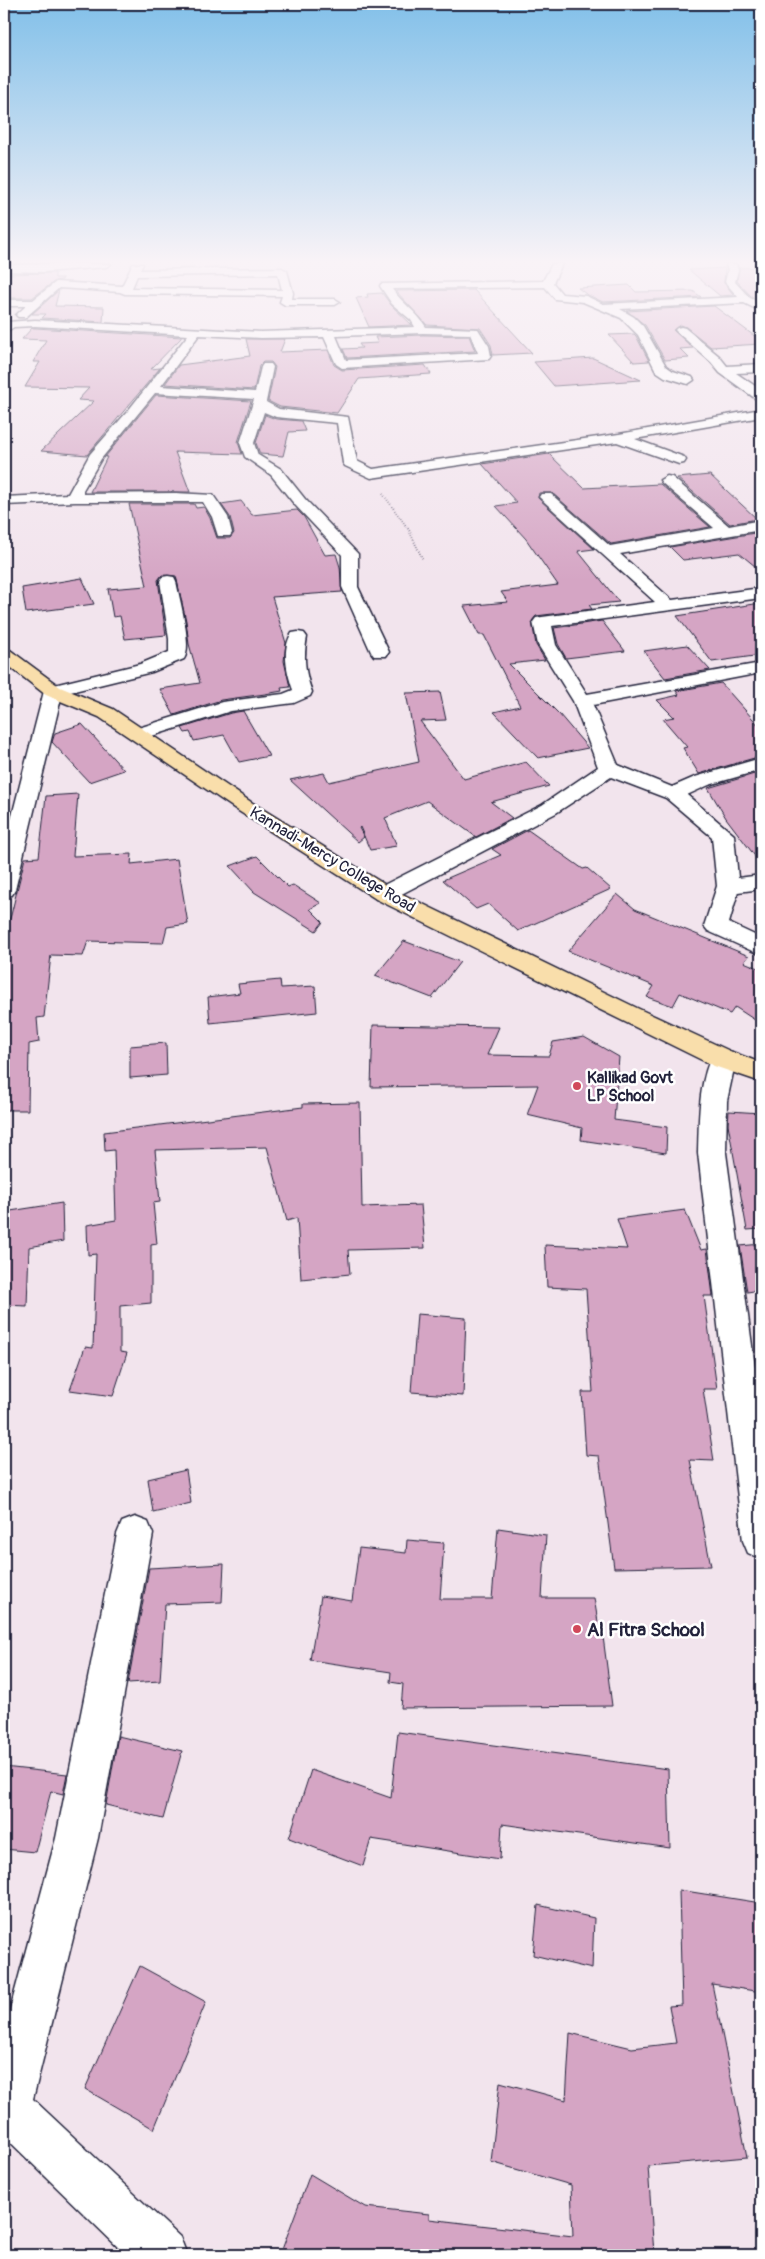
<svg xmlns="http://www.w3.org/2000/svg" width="765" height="2259" viewBox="0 0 765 2259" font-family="Pangolin,sans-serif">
  <rect width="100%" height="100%" fill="#f2e4ed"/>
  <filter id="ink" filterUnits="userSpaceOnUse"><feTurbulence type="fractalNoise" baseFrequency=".02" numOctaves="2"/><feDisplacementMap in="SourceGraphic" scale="10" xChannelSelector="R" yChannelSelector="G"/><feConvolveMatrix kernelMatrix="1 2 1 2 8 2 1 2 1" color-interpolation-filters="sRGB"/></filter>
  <g filter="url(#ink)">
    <g fill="#d5a5c4" stroke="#22223b">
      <path d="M761 267V301L751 296 737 281 739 268Z"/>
      <path d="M725 268 724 283 734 295 720 296 689 270Z"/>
      <path d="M55 273V278H63L62 280 55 281 32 298H4V274Z"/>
      <path d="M629 285 636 292 693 291 701 297 603 302 586 294 578 288Z"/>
      <path d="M59 290 55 306 104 307 103 322 42 318 46 314H32Z"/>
      <path d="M474 290 532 353 493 355 491 345 480 328 427 325 396 291Z"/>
      <path d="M382 293 391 305 412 325 369 327 356 298 368 297 367 294Z"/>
      <path d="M714 306 761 341V344L711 347 686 327 681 325 673 330 693 348 680 349 689 358 665 360 645 325 627 311Z"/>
      <path d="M32 328H35L182 337 151 369 160 368 87 455 41 451 94 401 78 400 89 388 25 387 40 362H33L46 340 22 339Z"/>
      <path d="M634 334 636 336 649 361 634 362 609 335Z"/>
      <path d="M423 335 469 336 475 351 347 358 343 349 362 348 359 344 378 343 375 337Z"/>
      <path d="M246 339H285L280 352 328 350 334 365 342 370 425 365 431 374 359 379 337 413 280 407 268 401 275 367 271 362H263L259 366 254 390 165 384 179 365 250 356Z"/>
      <path d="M593 358 641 380 554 386 534 362Z"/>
      <path d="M156 395 251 401 238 442 242 454 175 452 190 492H90L107 457H105Z"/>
      <path d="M265 415 276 419 301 421 305 431 289 432 283 456 260 454 256 443Z"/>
      <path d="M549 454 584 488 660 484 710 527 611 544 552 493H539L538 498 594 549 578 551 619 602 589 605 592 609 536 616 532 621 536 645 545 660 509 664 559 714 588 748 538 758 494 712 520 706 484 635H479L464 606 508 602 501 592 558 585 526 539 496 506 517 503 482 464Z"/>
      <path d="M710 475 757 519 730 524 677 478Z"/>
      <path d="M241 501 252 515 297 510 304 517 325 555 336 554 340 567 342 592 272 597 286 643 284 661 290 687 281 688 282 691 265 694 221 700 174 715 160 689 200 683 189 644 186 621 176 576 162 575 158 580 166 635 125 639 120 616 113 617 108 589 147 586 129 504H194L196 508 204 507 210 518 217 538H230L234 533 230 517 221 504Z"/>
      <path d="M761 532V571L739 553 683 560 670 547Z"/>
      <path d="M82 578 94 604 26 613 22 588Z"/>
      <path d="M761 603V655L712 662 677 616Z"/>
      <path d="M602 621 625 651 566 658 558 644 554 628Z"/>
      <path d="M687 645 710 670 665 678 644 651Z"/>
      <path d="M721 683 761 728V756L699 774 683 748 687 747 663 719 674 717 657 700 679 695 676 691Z"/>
      <path d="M440 692 446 720 420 721 464 779 526 762 549 786 491 802 512 818 476 837 427 801 385 818 397 846 370 850 360 827 359 828 364 837 358 842 290 780 324 773 329 782 419 762 406 693Z"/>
      <path d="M243 711 269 756 239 762 224 735 194 741 190 732 185 733 182 728 231 713Z"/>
      <path d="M82 724 124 770 89 782 52 742 55 733Z"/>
      <path d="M761 772V864L726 818 708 788Z"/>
      <path d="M78 794 73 856 132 854 131 864 177 859 188 924 167 927 163 943 88 941 83 956 51 955 44 1017 37 1018 39 1042 29 1044 28 1110H4V932L11 915 25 858 39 857 46 796Z"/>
      <path d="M528 830 583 869 587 868 611 889 518 931 488 904 476 909 443 880 501 855 492 849Z"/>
      <path d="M257 856 288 887 293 885 321 903 310 909 323 922 316 931 254 892 230 866Z"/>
      <path d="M617 894 635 909 749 956 744 962 761 969V1024L735 1007 730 1014 680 993 673 1006 647 997 654 986 568 951Z"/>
      <path d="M404 941 460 962 432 998 375 976Z"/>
      <path d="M280 980 281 988 315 986 317 1012 210 1023 208 997 240 993 238 984Z"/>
      <path d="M373 1025 499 1027 487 1055 549 1056 553 1042 584 1037 619 1057 614 1120 667 1127 666 1153 581 1140 582 1128 527 1115 538 1085 371 1087Z"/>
      <path d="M166 1043 167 1075 130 1078V1046Z"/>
      <path d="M360 1103 362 1207 421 1205 425 1248 348 1250 350 1274 301 1279 297 1218 287 1221 267 1147 155 1150 160 1202 153 1203 157 1244 151 1245V1303L120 1306V1352L127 1353 113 1396 70 1390 85 1347 93 1348 96 1254 88 1255 87 1225 116 1220 114 1150 105 1151 104 1132 303 1107V1104Z"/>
      <path d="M729 1111 761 1113V1229L747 1230 728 1124Z"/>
      <path d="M62 1203 63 1241 29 1247 27 1306 4 1305V1212Z"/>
      <path d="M685 1210 701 1250 707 1249 713 1296H704L717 1389H703L714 1461 690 1460 711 1566 614 1568 599 1456 586 1455 582 1392H593L586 1289 547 1287 545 1245 627 1249 617 1219Z"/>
      <path d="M761 1244V1290L747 1292 740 1246Z"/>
      <path d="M417 1314 466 1318 463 1396 411 1392Z"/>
      <path d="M186 1470 191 1503 153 1512 148 1479Z"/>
      <path d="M498 1528 546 1535 542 1598H594L598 1622 601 1621 612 1706 401 1708 403 1684 390 1682 391 1672 310 1660 321 1596 352 1601 359 1548 406 1553 407 1540 444 1543 440 1599H492Z"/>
      <path d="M224 1564 222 1602 165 1604 160 1681 128 1683 149 1568Z"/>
      <path d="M398 1732 668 1769 670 1848 502 1824 500 1859 371 1839 363 1866 289 1838 311 1770 391 1798Z"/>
      <path d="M118 1736 182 1751 163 1819 106 1805Z"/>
      <path d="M4 1767 67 1774 63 1794 51 1791 35 1852 4 1849Z"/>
      <path d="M679 1890 761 1903V1992L712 1984 747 2157 648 2166 654 2255H280L310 2174 365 2207 429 2214V2219L573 2236 571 2185 491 2162 500 2082 566 2100 570 2033 632 2048 676 2043 669 2006 682 2005Z"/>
      <path d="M538 1905 594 1918 592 1969 533 1955Z"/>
      <path d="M140 1966 206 2002 154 2129 85 2089Z"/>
    </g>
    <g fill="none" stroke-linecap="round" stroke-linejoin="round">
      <g stroke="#22223b" stroke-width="3">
        <g id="minor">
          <path d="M64 264H111L106 267 44 272 4 271V265Z"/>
          <path d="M133 264H143L140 270 282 268 287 271 293 293 292 299H335L340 302 335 305H285L280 302 282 296 125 294 120 292 59 288 26 317H18L16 315 26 306H4V300H33L56 282 122 286ZM278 274 282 290 132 288 137 276Z"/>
          <path d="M552 264H562L553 283 562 294 586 296 603 304 738 297 725 282 728 270 726 264H736L738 270 735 282 750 298 761 303V308H754L744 303 620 309 634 317 643 326 666 366 673 371 692 377 694 380 688 384 665 377 656 371 638 335 621 318 583 302 555 299 545 287 392 289C402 303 417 312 426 327L478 329 489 346 491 356 489 359 342 368 336 364 324 337 261 338 199 335 161 386 255 392 261 367 263 364H271L273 367 266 402 279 409 348 417 357 461 373 469 619 434 761 409V417L635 439 684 457 686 460 684 463 679 464 617 442 371 478 345 466 343 463 337 423 276 417 264 412 254 443 258 455 281 469 305 499 358 554V587L389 652 386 656H374L371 652 342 587V555L295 505 271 475 245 457 240 443 254 399 155 393 101 459 83 490V494L175 493 213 495 228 517 232 533 230 536H218L212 517 203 502H75L4 505V497L68 494 90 454 127 412 188 335 35 326 14 327 4 333V324L7 322 35 320 261 332 415 327 411 320 392 304 380 286 381 284 543 281ZM423 333 470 334 478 353 346 360 336 336Z"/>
          <path d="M681 327 685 328 719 356 727 366 761 364V372L736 373 761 390V400L756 399 720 373 711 362 677 332 675 330 677 328Z"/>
          <path d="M667 476 672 477 729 526 761 520V530L620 554 672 600 761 588V598L552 626 556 645 587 694 761 663V673L593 705 618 765 672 787 695 777 761 758V770L709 785 687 795 734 835 738 878 761 875V889L738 892 729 923 761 938V955L708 931 704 926 717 886 712 837 666 798 611 777 556 813 392 899 384 901 376 899 373 894 376 889 542 805 598 767 573 701 538 645 533 622 536 618 542 617 655 602 539 497 541 494H551L610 546 714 528 662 483 660 480Z"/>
          <path d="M168 576 174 577 176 581C179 597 193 646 184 659L152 672 62 694 15 890 12 895 4 897V847L44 691 46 687 140 664 169 652V639L160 581 162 577Z"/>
          <path d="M298 632 304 633 307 637C303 657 305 673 312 692L310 696 294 703 231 711 139 740 132 738 129 734 132 730 222 702 283 694 293 690C287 673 281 649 292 633Z"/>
          <path d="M723 1050 732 1052 736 1059 727 1101 726 1153 761 1412V1559L748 1553 743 1541 698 1153C699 1122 698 1079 714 1052Z"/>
          <path d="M135 1517 148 1522 153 1534 98 1838 33 2099 180 2237 187 2255H126L4 2136V2032L56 1838 117 1534 122 1522Z"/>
        </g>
      </g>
      <g stroke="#22223b" stroke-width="3">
        <path id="major" d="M4 649 10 650 60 687 113 709 251 802 392 889 637 1008 732 1052 761 1063V1082L714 1066 376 899 237 810 99 717 46 695 4 662Z"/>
      </g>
      <path stroke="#22223b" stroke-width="2" stroke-dasharray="0.5 2" stroke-linecap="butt" d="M383 494 409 530 423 560"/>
      <use href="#minor" fill="#fff" fill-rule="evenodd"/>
      <use href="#major" fill="#f9deab" fill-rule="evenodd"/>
    </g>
  </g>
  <linearGradient id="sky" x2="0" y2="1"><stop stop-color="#82c0e9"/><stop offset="0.45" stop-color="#f9f3f7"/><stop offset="1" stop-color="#f9f3f7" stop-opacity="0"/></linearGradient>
  <rect width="765" height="581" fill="url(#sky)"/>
  <g fill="#d1495b" stroke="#fff" stroke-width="2">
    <circle cx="577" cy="1086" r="5"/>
    <circle cx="577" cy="1629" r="5"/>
  </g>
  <g text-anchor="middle" stroke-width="5" stroke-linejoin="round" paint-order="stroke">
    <g font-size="16" fill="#22223b" stroke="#fff">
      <text transform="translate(333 859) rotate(31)" y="6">Kannadi-Mercy College Road</text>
    </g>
    <g font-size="16" font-weight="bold" fill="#22223b" stroke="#fff" text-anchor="start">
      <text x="587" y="1083">Kallikad Govt<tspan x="587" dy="18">LP School</tspan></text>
    </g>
    <g font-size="19" font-weight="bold" fill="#22223b" stroke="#fff" text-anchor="start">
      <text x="587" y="1636">Al Fitra School</text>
    </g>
  </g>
  <rect width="765" height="2259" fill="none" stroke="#fff" stroke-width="20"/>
  <rect x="10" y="10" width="745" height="2239" fill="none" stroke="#22223b" stroke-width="2" filter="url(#ink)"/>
</svg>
